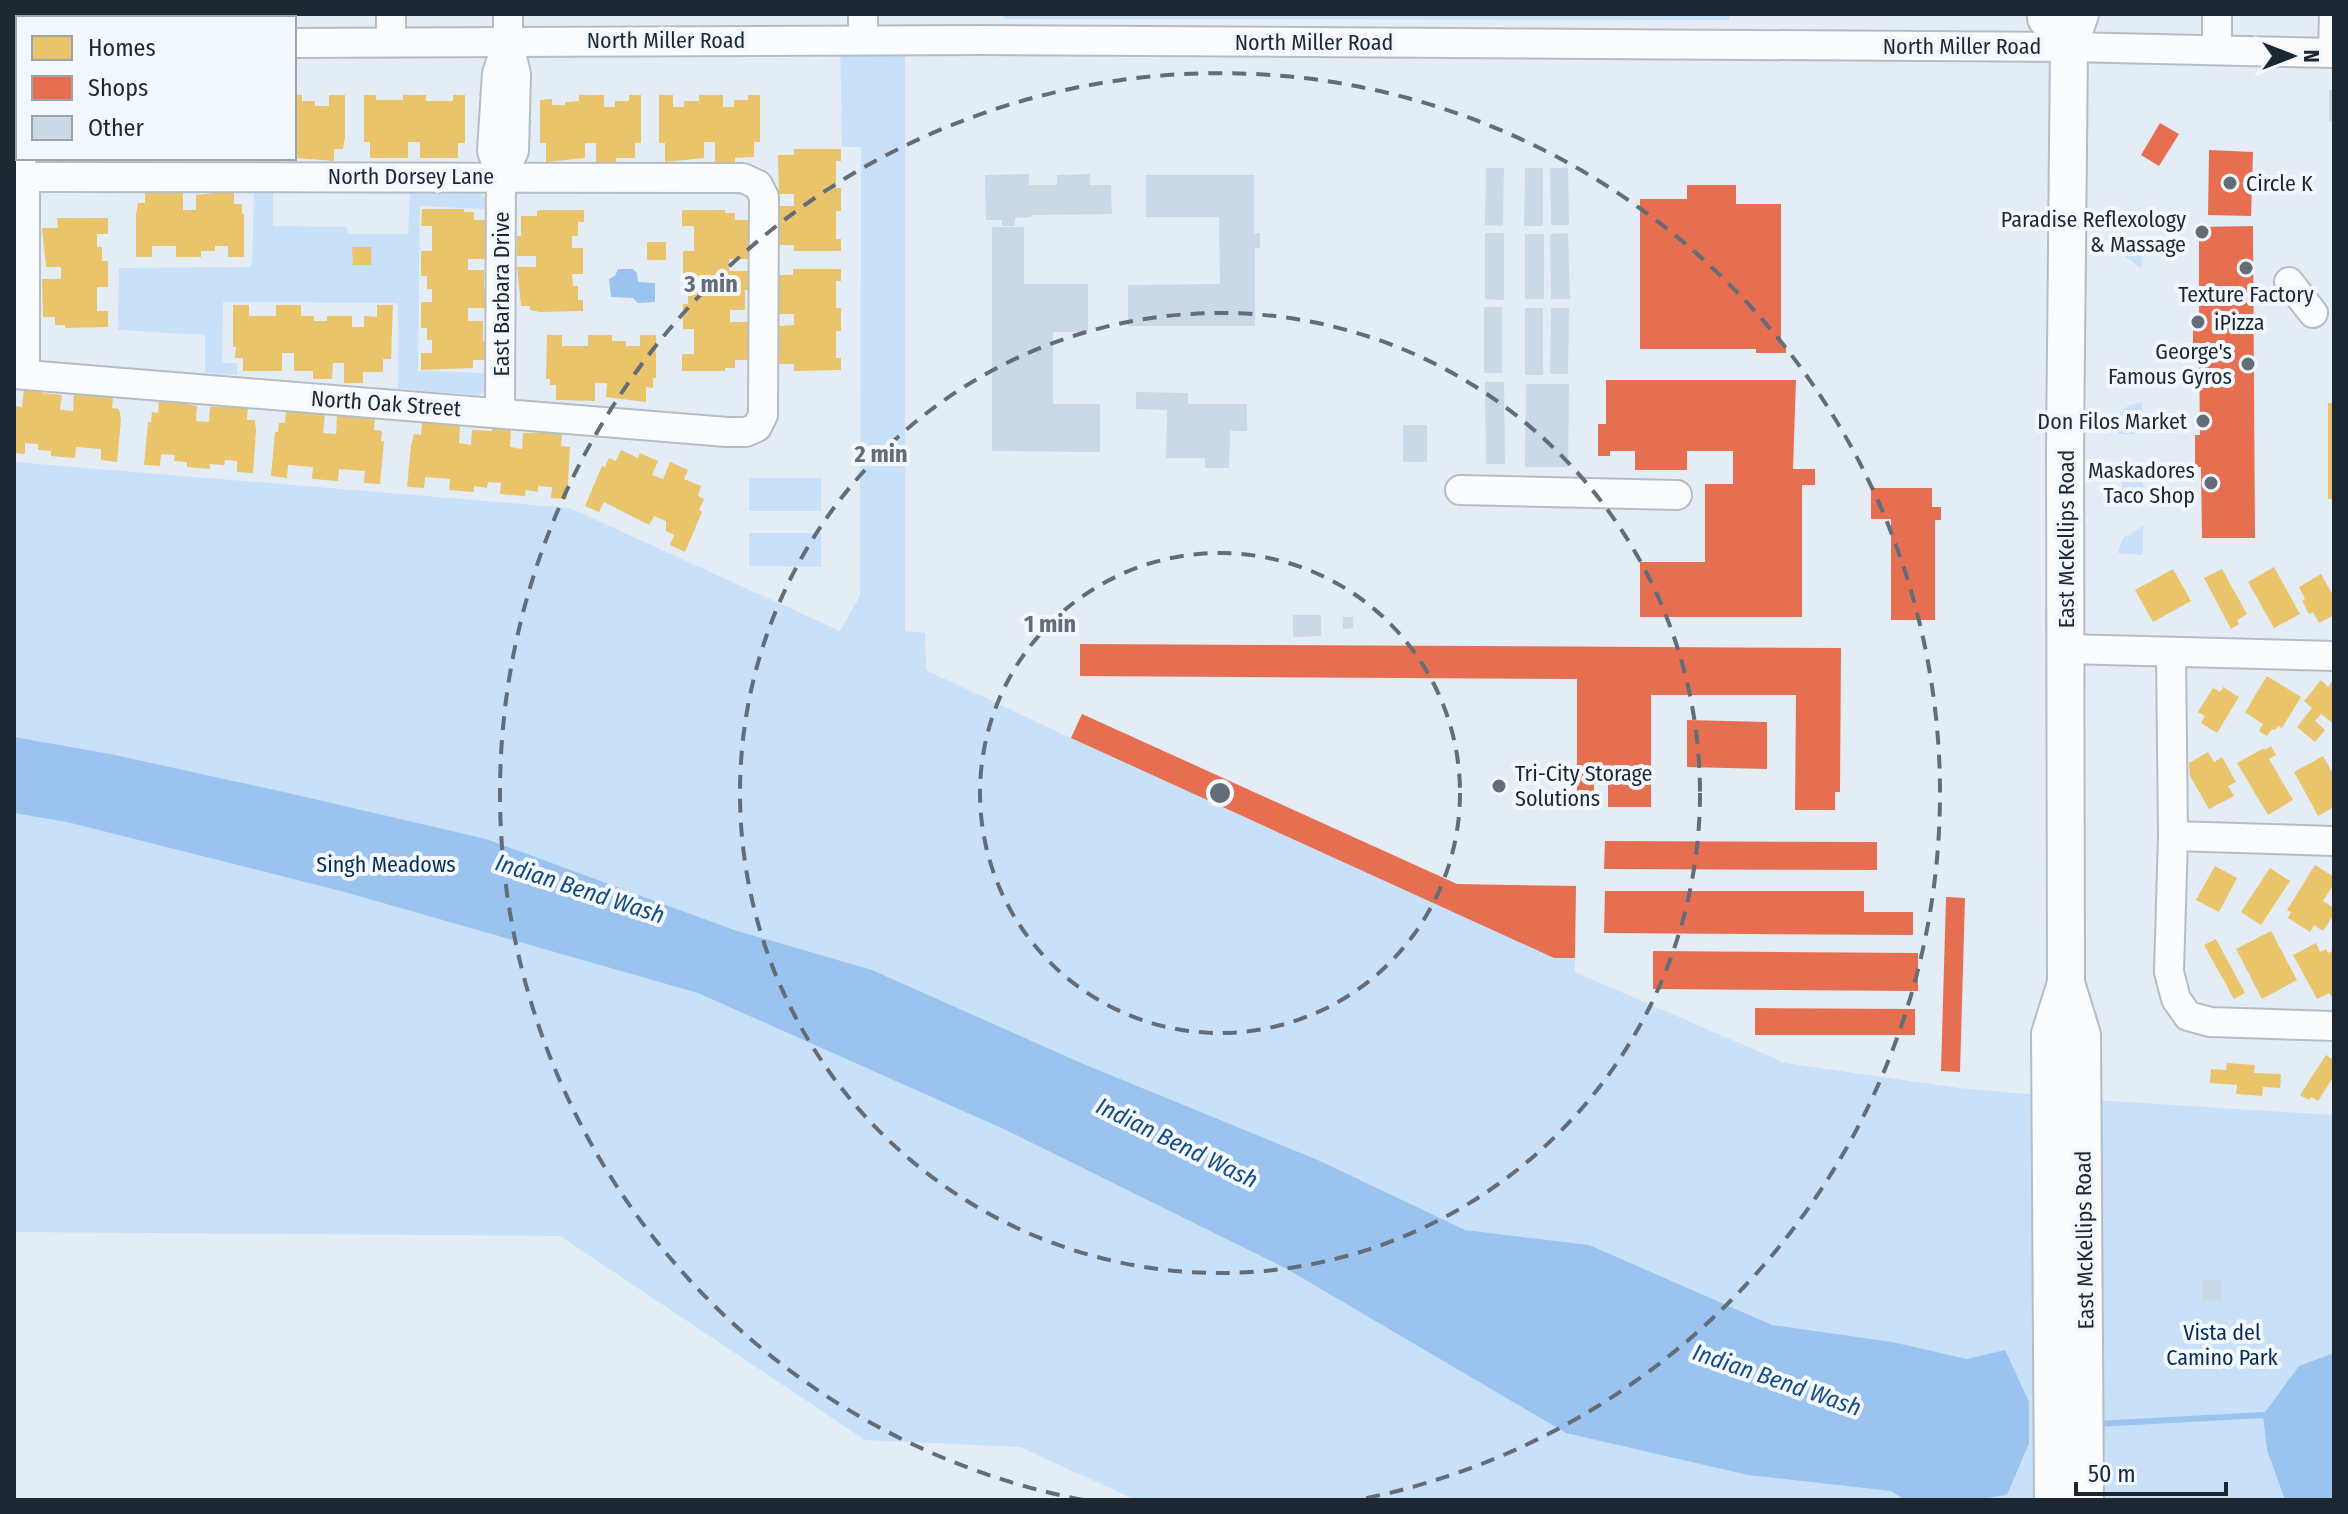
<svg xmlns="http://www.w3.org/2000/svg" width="2348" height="1514" viewBox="0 0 2348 1514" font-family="'Fira Sans Condensed',sans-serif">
  <rect width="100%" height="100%" fill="#e4edf6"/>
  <g fill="#c9e0f9">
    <path d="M1004 14H1729V20L1004 19Z"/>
    <path d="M840 40H905V631L925 633 926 670 1071 738 1554 958H1575V972L1785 1063 1959 1088 2110 1101 2334 1115V1500H1136L1020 1447 865 1440 560 1236 14 1232V462L570 508 840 631 860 596 861 147H842Z"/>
    <path d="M254 191H273V226L347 227 348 234H408L410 192 480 193 486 199V209L420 206 418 371 488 373 487 390 479 395 398 389V303L223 302 222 363H237V375L205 373V335L118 330 119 268 249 267 252 264Z"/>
    <path d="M2119 235 2135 236V242L2141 247 2142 269 2122 254Z"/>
    <path d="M2142 402V426L2134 434H2118C2118 415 2121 405 2142 402Z"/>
    <path d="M2120 466 2133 467 2143 474V497L2127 491 2122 486Z"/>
    <rect x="749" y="478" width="72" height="33"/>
    <path d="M2143 526V555L2118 553 2123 538Z"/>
    <path d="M749 533H821V567L749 566Z"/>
  </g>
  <g fill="#9ac3f0">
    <path d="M618 269H633L637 273 638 282 655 283V302L638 303 633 298 611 297 609 279 615 276Z"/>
    <path d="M14 737 110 754 284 792 486 839 734 930 872 970 1081 1063 1320 1161 1465 1230 1589 1245 1772 1325 1892 1342 1967 1359 2005 1350 2029 1402V1443L2007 1495 1971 1500H1905L1891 1491 1748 1475 1566 1433 1287 1269 1006 1130 698 993 341 891 67 822 14 813Z"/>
    <path d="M2334 1353V1500H2285L2267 1450 2263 1415 2299 1366Z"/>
  </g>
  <g fill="#e9c46a">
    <path d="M294 95H302V101H315V106H329V95H345V138L343 149H334V161L296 158Z"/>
    <path d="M364 95H376V100H403V95H426V101H453V95H465V143H458V158H420V142H408V158H370V142H364Z"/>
    <path d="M579 95H604V107H615V101H629V95H641V143H635V158H616V162H596V143H585V158L546 162V143H540V100L552 99V105H565V102L579 101Z"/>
    <path d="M659 95H673V107H684V101H699V95H723V107H734V100H748V95H760V142H754V157L735 158V162H715V142H704V158L665 162V143H659Z"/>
    <path d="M794 149H841V161H836V188H841V211H836V239H841V251H794V245H779V206H794V194H779L778 155H794Z"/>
    <rect x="245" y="158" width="20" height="3"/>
    <path d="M145 191H183V210H196V195L234 191V204H242V214H244V257H228V246H215V251H201V257H176V246H152V257H136V214L138 203H145Z"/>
    <path d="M422 209H464V212H474V220H487V259H468V270H484V289L487 290V308H468V321H483V341H487V360H473V368L421 370V353H432V340H427V328H421V302H432V289H427V276H421V251H432V226H421Z"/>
    <path d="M541 210H584V222H578V236H572V248H583V274H572L573 286H578V300H583V311L540 312 530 310V306H521L517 267H536V256H517V236H521V216H537V211Z"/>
    <path d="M682 210H725V213H735V220H749V259H729V271H749V290H745V310H730V322H749V360H735V368H725V371H682V354H694V329H683V304H688V290H694V279H683V251H694V226H682Z"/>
    <path d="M57 218H108V234H97V247H102V261H108V287H97V311H108V327L65 328V325H55V317H43L42 279H61V267H46L42 228H58Z"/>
    <rect x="647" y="242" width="19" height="18"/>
    <path d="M352 247H371V265H353Z"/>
    <path d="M793 269H841V281H836V308H841V331H836V358H841V370L794 371V364H779L778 326 794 325V314H779L778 275H793Z"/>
    <path d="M233 305H249V316H276V305H301V316H314V321H327V316H352V327H364V316L377 317V305H393L391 359H383V372H363V383H344V363H333L332 379H313V371H294V353H282V371H243V358H235L236 347H233Z"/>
    <path d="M547 335H562V346H588V335H612V341H626V346H640V335H656V378H653V388L646 387V402L606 397 607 383H595V401L556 400V385H550V379H546Z"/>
    <path d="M24 387 42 389V393L62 395 60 410 73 411 74 392 113 395 112 408 119 409 121 419 117 462 101 460V449L76 447 75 458 51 456V451L38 450V444L25 443V454L14 453V406L22 407Z"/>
    <path d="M159 399 197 406 196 421 209 422 210 407 248 406 247 420H255L256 431 253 473 237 472V461L225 460 224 465 210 464V469L187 467V462L174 461 175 455 161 454 160 466 144 465 148 422H151L152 412 158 413Z"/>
    <rect x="2328" y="403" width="6" height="96"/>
    <path d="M286 410 325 413 323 433 336 434 337 414 375 417 374 430 382 431 381 441H384L380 484 364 483 365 471 339 469 338 481 312 479 313 467 288 465 287 478 271 476 275 432H278L279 423H285Z"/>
    <path d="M422 421 460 425 459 443 471 445 472 430 492 431V427L511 428 510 447 522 449 523 433 562 432 561 446 570 447 567 499 551 498 552 487 538 486V492L526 490 525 496 500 494 501 483 488 482 487 488 474 486V492L449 490 450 479 425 477 424 488 407 487 411 445 414 434 421 435Z"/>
    <path d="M621 450 638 458 640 453 658 461 652 475 663 479 670 462 688 470 684 479 701 486 698 496 704 499 699 510 702 512 685 552 670 545 674 535 666 531V521L654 516 649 525 604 502 599 512 585 506 602 466 605 467 609 458 616 461Z"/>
    <path d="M2274 567 2300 614 2274 628 2248 582Z"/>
    <path d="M2173 569 2191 601 2153 622 2135 590Z"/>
    <path d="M2222 569 2247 614 2237 620 2239 624 2231 629 2204 578Z"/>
    <path d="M2321 574 2334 597V615L2319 623 2313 612 2309 614 2302 601 2305 599 2299 587Z"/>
    <path d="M2267 676 2301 697 2282 728 2278 726 2275 730 2272 729 2267 736 2259 731 2263 724 2245 712Z"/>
    <path d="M2334 679V724L2321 714 2315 721 2325 730 2315 742 2297 727 2312 708 2304 701 2321 680 2328 687Z"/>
    <path d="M2223 687 2239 697 2217 733 2201 723 2205 716 2198 712 2213 688 2220 692Z"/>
    <path d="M2271 746 2276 755 2269 759 2293 800 2268 815 2237 763 2264 748 2265 750Z"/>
    <path d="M2208 752 2214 762 2222 757 2236 782 2228 786 2234 796 2209 809 2190 776 2189 763Z"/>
    <path d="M2323 756 2334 776V807L2318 816 2294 772Z"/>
    <path d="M2315 865 2334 877V884L2323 901 2334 908V914L2323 931 2314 925 2310 932 2288 918 2291 912 2287 910Z"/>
    <path d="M2215 866 2237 878 2219 912 2196 900Z"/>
    <path d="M2270 868 2290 881 2261 925 2241 912Z"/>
    <path d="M2271 931 2297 980 2262 999 2236 949Z"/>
    <path d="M2216 939 2245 993 2234 999 2204 945Z"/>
    <path d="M2316 943 2320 952 2326 949 2328 953 2334 950V997L2332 998 2329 993 2317 999 2293 955Z"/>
    <path d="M2326 1055 2333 1060 2334 1076 2318 1101 2311 1097 2309 1100 2300 1095Z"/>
    <path d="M2227 1063 2255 1065 2254 1073 2281 1074 2280 1088 2263 1087 2262 1096 2236 1094 2237 1085 2210 1083 2211 1069 2226 1070Z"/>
  </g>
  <g fill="#e76f51">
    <path d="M2160 123 2179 134 2159 166 2141 155Z"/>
    <path d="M2209 150 2253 152 2251 216 2208 215Z"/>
    <path d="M1687 185H1736V204H1781V346H1786V353H1756V349H1640V199H1687Z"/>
    <path d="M2253 226 2255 538H2202L2201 467H2195V435H2200L2199 348H2193V315H2199V227Z"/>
    <path d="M1606 380H1796L1793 469H1815V485H1802V617H1640V562H1705V484H1733V451H1687V470H1635V451H1610V456H1598V424H1606Z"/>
    <path d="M1871 488H1932V507H1941V520H1935V620H1891V519H1871Z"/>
    <path d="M1080 644 1841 648 1840 792H1835V810H1795L1796 695H1651V807H1608V784H1594V806H1577V679L1080 676Z"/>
    <path d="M1082 714 1457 884 1576 886 1575 958H1554L1071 738Z"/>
    <path d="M1687 720 1767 722V769L1687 767Z"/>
    <path d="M1605 841 1877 842V870L1604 869Z"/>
    <path d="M1605 891H1864V912H1913V935L1604 933Z"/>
    <path d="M1946 897 1965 898 1960 1072 1941 1071Z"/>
    <path d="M1653 951 1918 953V991L1653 989Z"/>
    <path d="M1755 1008 1915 1009V1035H1755Z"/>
  </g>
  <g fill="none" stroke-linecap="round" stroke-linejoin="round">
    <path stroke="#9ac3f0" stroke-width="6" d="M2097 1424 2263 1415 2269 1418"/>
  </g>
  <g fill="#cbd8e5">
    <rect x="2329" y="90" width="5" height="31"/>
    <path d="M1486 168H1504L1503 226 1485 225Z"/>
    <path d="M1525 168H1543V226H1524Z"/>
    <path d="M1550 168H1568L1569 225H1551Z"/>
    <path d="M1029 174V185H1057V175L1090 174V185H1111L1112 214 1031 215V217L1015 218V226H1002V220H986L985 175Z"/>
    <path d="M1146 175H1254V233H1260V248H1255V326H1128V285L1220 284 1219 217H1146Z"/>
    <path d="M992 227H1024V284H1088V332H1053V404H1100V452L992 451Z"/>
    <path d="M1485 233H1504V300L1485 299Z"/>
    <path d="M1568 233 1570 299H1551L1550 234Z"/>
    <rect x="1525" y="234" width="19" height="65"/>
    <rect x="1484" y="307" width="18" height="66"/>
    <rect x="1525" y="308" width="18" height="67"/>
    <path d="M1551 308H1569L1568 374H1550Z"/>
    <path d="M1485 382H1504L1505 464H1486Z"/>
    <path d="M1526 384H1569L1568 467H1525Z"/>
    <path d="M1136 392 1188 393V404H1247V431H1230L1229 468H1205V458H1166L1167 410 1136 409Z"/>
    <rect x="1403" y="425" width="24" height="37"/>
    <path d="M1293 615H1321V636L1293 637Z"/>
    <path d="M1343 617H1353V628L1343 629Z"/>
    <path d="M2202 1280H2222V1300L2202 1301Z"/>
  </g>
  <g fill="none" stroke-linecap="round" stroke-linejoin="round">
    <g stroke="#b4bdc6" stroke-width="32">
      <g id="minor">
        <path d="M40 14V18"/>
        <path d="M159 14 160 18"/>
        <path d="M271 14V18"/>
        <path d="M391 14V42"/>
        <path d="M863 14V40"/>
        <path d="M2217 14V50"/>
        <path d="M14 42H18"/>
        <path d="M294 43 983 40 2069 47 2334 53"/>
        <path d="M2333 53 2334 14"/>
        <path d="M18 114 15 147 18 155"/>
        <path d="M20 160 25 177V375"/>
        <path d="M501 176 514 151 516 74 508 41V14"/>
        <path d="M14 177 743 178 758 185 764 197 763 415 757 427 746 432H727L14 374"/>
        <path d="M2289 282 2313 313"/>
        <path d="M500 412 501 176 492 151 497 73 508 41"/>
        <path d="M1460 490 1677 495"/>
        <path d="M2066 649 2334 656"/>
        <path d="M2171 653 2173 836 2169 972 2176 999 2188 1016 2210 1022 2334 1026"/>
        <path d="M2173 836 2334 841"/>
      </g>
    </g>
    <g stroke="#b4bdc6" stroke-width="40">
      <g id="major">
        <path d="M2046 14V18L2069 47"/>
        <path d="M2066 983 2082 1035 2085 1500"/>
        <path d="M2053 1500 2050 1034 2066 983 2065 449 2069 47 2080 14"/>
      </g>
    </g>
    <use href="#minor" stroke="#fbfcfe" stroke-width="28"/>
    <use href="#major" stroke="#fbfcfe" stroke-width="36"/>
  </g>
  <g fill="none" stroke="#636c77" stroke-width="4" stroke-dasharray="14 10">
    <circle cx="1220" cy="793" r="240"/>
    <circle cx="1220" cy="793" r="480"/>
    <path d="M1083 1500A720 720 0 1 1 1357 1500"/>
  </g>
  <g fill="#636c77" stroke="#f3f8fe" stroke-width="3">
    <circle cx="2230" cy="183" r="8"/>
    <circle cx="2202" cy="232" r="8"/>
    <circle cx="2246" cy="268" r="8"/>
    <circle cx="2198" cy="322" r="8"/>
    <circle cx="2248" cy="364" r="8"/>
    <circle cx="2203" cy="421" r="8"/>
    <circle cx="2211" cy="483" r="8"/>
    <circle cx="1499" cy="786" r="8"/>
  </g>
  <g text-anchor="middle" stroke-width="8" stroke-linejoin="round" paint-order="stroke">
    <g font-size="22" fill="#1d2732" stroke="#f3f8fe">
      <text x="666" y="48">North Miller Road</text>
      <text x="1314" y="50">North Miller Road</text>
      <text x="1962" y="54">North Miller Road</text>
      <text x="411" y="184">North Dorsey Lane</text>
      <text transform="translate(501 294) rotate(-90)" y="8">East Barbara Drive</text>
      <text transform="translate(386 403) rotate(4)" y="8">North Oak Street</text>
      <text transform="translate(2066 539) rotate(-90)" y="8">East McKellips Road</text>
      <text transform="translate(2084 1240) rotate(-91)" y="8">East McKellips Road</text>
    </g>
    <g font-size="22" fill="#1d2732" stroke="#f3f8fe" text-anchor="end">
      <text x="2246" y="191" text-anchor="start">Circle K</text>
      <text x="2186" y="227">Paradise Reflexology<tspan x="2186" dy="25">&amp; Massage</tspan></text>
      <text x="2246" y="302" text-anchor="middle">Texture Factory</text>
      <text x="2214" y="330" text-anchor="start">iPizza</text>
      <text x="2232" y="359">George's<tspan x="2232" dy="25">Famous Gyros</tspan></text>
      <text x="2187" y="429">Don Filos Market</text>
      <text x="2195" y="478">Maskadores<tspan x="2195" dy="25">Taco Shop</tspan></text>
      <text x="1515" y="781" text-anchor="start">Tri-City Storage<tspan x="1515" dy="25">Solutions</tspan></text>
    </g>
    <g font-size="22" fill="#062d53" stroke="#f3f8fe">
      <text x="386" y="872">Singh Meadows</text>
      <text x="2222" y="1340">Vista del<tspan x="2222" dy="25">Camino Park</tspan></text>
    </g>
    <g font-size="24" font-style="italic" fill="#144c82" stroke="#f3f8fe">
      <text transform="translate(580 889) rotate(18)" y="8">Indian Bend Wash</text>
      <text transform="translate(1177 1143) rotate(26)" y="8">Indian Bend Wash</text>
      <text transform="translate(1777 1380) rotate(19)" y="8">Indian Bend Wash</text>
    </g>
  </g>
  <circle cx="1220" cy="793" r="12" fill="#636c77" stroke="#f3f8fe" stroke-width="4"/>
  <g font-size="24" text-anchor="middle" font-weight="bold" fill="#636c77" stroke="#f3f8fe" stroke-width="8" stroke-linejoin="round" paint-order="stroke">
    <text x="711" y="292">3 min</text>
    <text x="881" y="462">2 min</text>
    <text x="1050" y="632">1 min</text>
  </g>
  <rect width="2348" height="1514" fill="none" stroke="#1d2732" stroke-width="32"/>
  <rect x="16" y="16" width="280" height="144" fill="#f3f8fe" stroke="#9da4ac" stroke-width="2"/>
  <rect x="32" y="36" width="40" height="24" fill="#e9c46a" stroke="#9da4ac" stroke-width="2"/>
  <text x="88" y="56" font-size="24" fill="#1d2732">Homes</text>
  <rect x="32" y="76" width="40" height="24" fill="#e76f51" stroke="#9da4ac" stroke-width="2"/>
  <text x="88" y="96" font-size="24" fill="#1d2732">Shops</text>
  <rect x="32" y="116" width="40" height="24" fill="#cbd8e5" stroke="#9da4ac" stroke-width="2"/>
  <text x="88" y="136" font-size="24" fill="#1d2732">Other</text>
  <g transform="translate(2292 56) rotate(90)" stroke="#f3f8fe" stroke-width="6" paint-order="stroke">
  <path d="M0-6L14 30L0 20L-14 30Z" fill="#1d2732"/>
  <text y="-12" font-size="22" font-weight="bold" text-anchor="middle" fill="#1d2732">N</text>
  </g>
  <path d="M2076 1482v12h150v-12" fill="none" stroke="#1d2732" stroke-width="4"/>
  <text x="2088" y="1482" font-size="24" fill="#1d2732" stroke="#f3f8fe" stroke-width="6" paint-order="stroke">50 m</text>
</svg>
